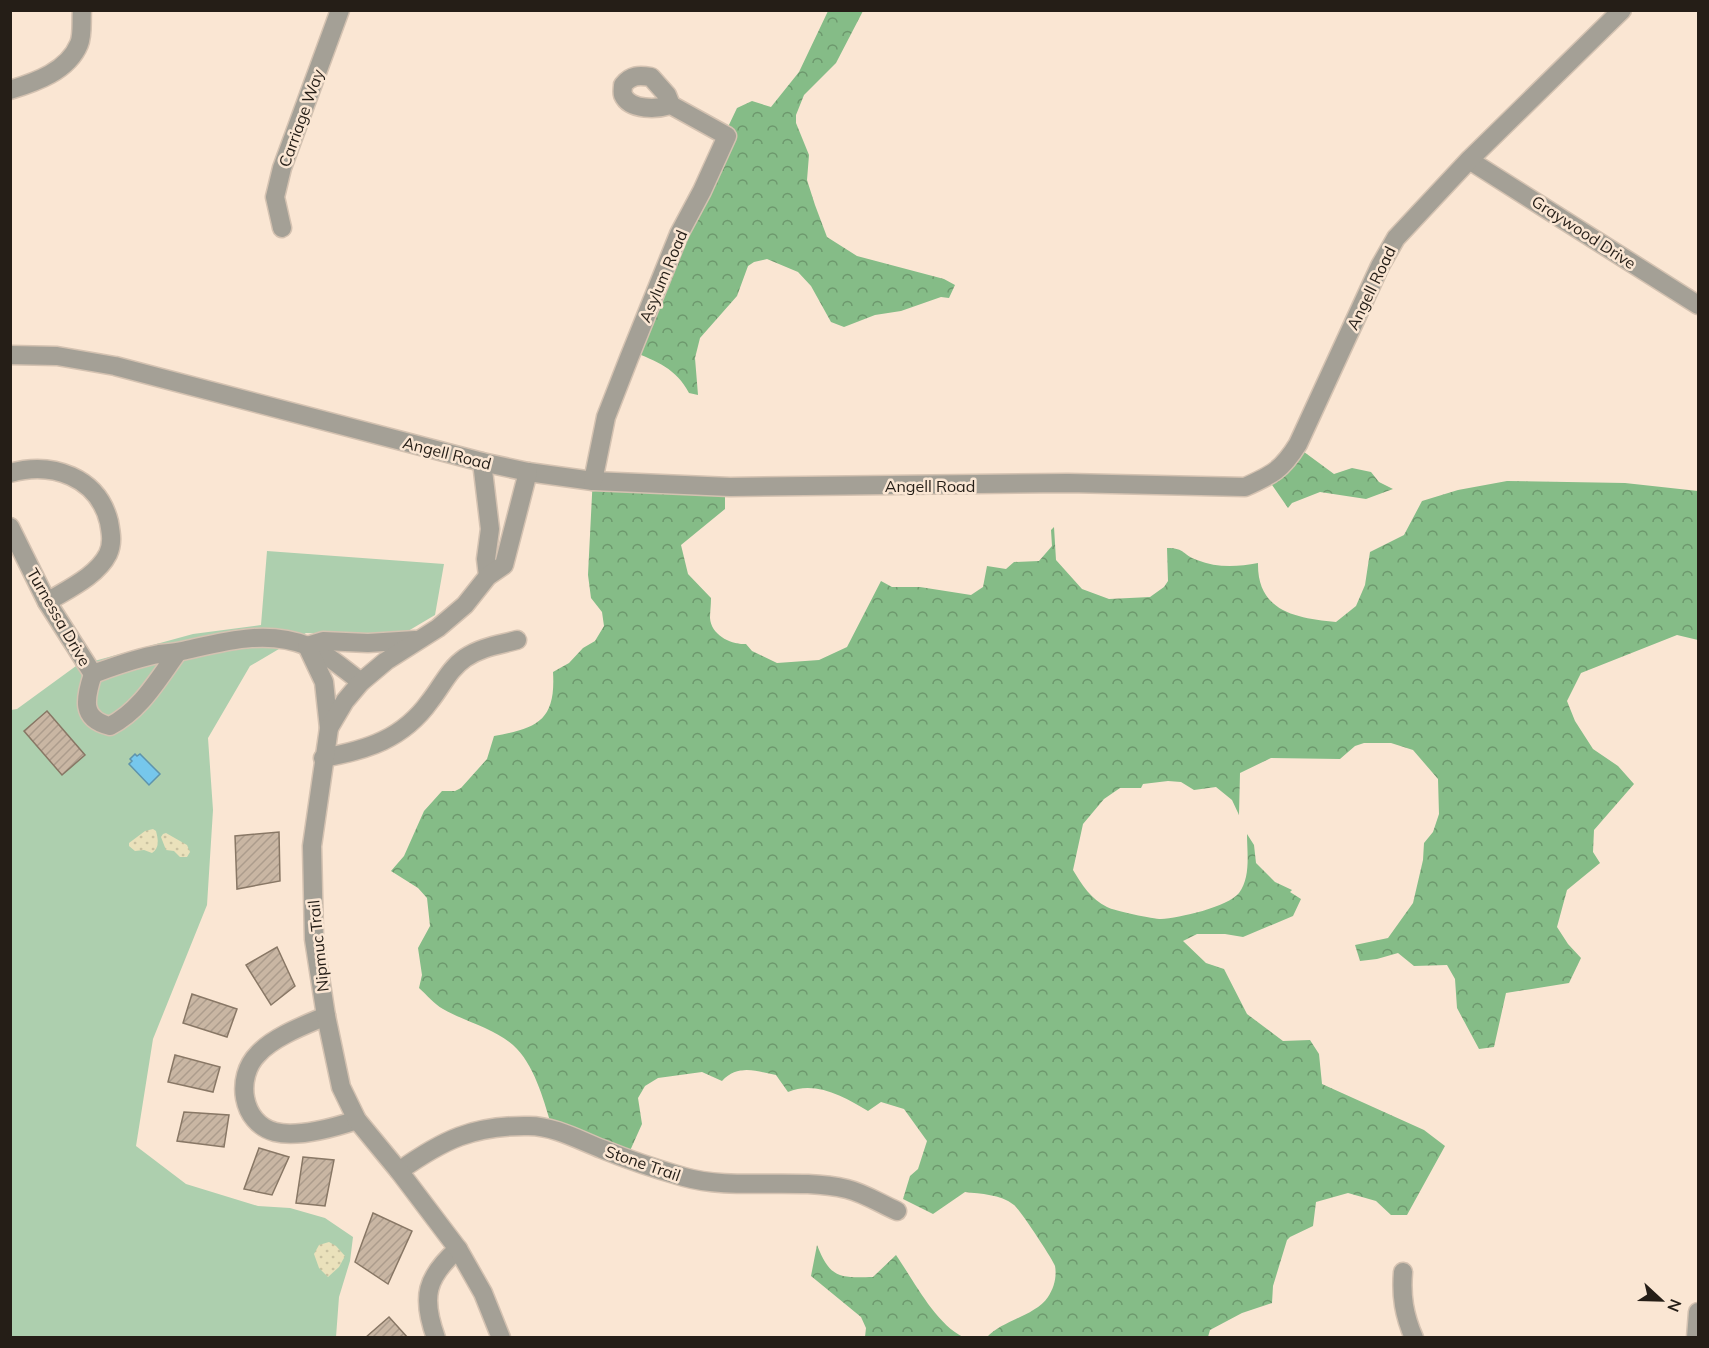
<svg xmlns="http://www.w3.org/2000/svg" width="1709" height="1348" viewBox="0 0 1709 1348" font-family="Mulish,sans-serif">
  <defs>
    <pattern id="forest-crowns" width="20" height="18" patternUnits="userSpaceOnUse" patternTransform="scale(1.5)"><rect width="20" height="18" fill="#85bc87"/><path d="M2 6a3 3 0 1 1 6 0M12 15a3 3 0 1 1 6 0" fill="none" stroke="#6d986d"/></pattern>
    <pattern id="sand-dots" width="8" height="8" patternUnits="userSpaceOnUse" patternTransform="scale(1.5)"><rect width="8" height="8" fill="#eae1bb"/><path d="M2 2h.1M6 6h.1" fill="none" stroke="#c9c1a0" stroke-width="1.8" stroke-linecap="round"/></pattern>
    <pattern id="building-hatch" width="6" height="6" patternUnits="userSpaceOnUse" patternTransform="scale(1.5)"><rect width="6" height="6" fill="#c9b6a3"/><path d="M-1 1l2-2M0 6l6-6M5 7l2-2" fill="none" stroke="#ac9c8c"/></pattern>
  </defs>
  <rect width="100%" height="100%" fill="#fae6d3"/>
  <path fill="#adcfae" d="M267 551 444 564 435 615 398 637 306 633 250 666 208 738 213 810 207 905 153 1039 136 1146 186 1184 258 1206 290 1208 325 1218 353 1237 350 1261 339 1297 336 1337H11V710L17 709 76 666 193 634 261 625Z"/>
  <g fill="url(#forest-crowns)">
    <path d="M828 11H863L836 63 804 95 796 115V123L809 155 807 180 815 205 827 237 857 256 944 279 955 285 949 298 941 297 901 311 875 315 844 327 831 322 811 286 798 272 767 259 754 262 748 266 737 296 700 338 695 358 698 395 689 393C676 368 657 362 632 351L672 245 737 108 752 101 771 107 799 72Z"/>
    <path d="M1296 446 1334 474 1352 468 1371 472 1379 482 1393 489 1366 499 1320 492 1292 503 1288 508 1270 482Z"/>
    <path d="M593 475 725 480V509L681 545 688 574 711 598C711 605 710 612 710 618 711 635 731 645 746 644L752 651 777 663 819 660 847 647 881 581 892 587H920L971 595 983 587 987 566 1006 569 1014 562 1039 561 1052 546 1051 530 1054 527 1056 560 1082 589 1109 599 1150 597 1164 587 1168 581 1167 548C1186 548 1182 555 1197 560 1217 568 1237 567 1258 563 1257 612 1297 618 1336 622L1356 606 1365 585 1370 552 1404 535 1422 501 1458 490 1507 481 1625 483 1698 491V640L1677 635 1581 673 1567 701 1575 721 1593 749 1618 766 1634 784 1594 830 1593 852 1600 863 1567 890 1557 927 1568 944 1581 958 1569 983 1506 993 1494 1047 1479 1049 1457 1008 1455 979 1447 965 1414 966 1398 953 1377 959 1360 961 1355 945 1388 938 1413 903 1423 860 1424 843 1433 832 1439 814 1438 779 1413 750 1391 743H1364L1355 746 1340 759 1271 758 1240 773 1239 815 1232 800 1216 787 1194 790 1181 782 1168 781 1143 784 1141 788H1120L1104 799 1083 824 1073 870C1082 885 1091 899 1107 907 1114 911 1154 919 1161 919 1179 918 1228 907 1239 893 1251 877 1247 853 1247 834L1254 845 1256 863 1275 882 1292 890 1290 892 1301 899 1293 916 1243 937 1225 934H1197L1183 941 1206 963 1224 969 1247 1014 1283 1041 1310 1040 1319 1054 1322 1084 1424 1130 1445 1146 1407 1215H1391L1376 1201 1348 1193 1316 1202 1313 1226 1290 1237 1287 1240 1273 1286 1272 1303 1242 1313 1210 1330 1208 1337H987C1003 1320 1035 1316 1048 1297 1054 1288 1057 1277 1055 1266 1054 1261 1019 1208 1014 1205 1000 1194 981 1194 965 1192L933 1214 903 1199 910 1176 918 1169 927 1141 904 1109 881 1102 868 1111C845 1097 815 1080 788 1092L776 1075C756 1071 738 1064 722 1081L702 1072 658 1078 645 1086 638 1098 642 1124 629 1153 551 1124C543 1098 534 1064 513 1045 493 1028 466 1022 443 1009 434 1004 427 995 419 988L422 975 418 948 430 926 427 898 418 888 391 871 404 856 424 811 442 791H455L461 788 487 759 494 736C537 728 556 721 553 672L569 663 583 648 595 641 604 626 602 612 591 598 588 575Z"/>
    <path d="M817 1245C830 1278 839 1278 873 1277L896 1255C914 1281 935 1323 963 1337H865L866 1328 861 1317 811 1276Z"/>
  </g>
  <g fill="url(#sand-dots)">
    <path d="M153 829 156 831C158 839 160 848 152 853L144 850 135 851 129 846V843L145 831Z"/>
    <path d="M166 833 187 845 190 852 187 857H180L174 851 166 850 161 837 163 834Z"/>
    <path d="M329 1242 336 1246 345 1256 339 1267 328 1277 319 1268 314 1254 319 1245Z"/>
  </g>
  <path fill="#76c7ec" stroke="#5e94ac" stroke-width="1.5" d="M135 754 137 756 140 754 160 774 149 785 129 764 132 761 130 759Z"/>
  <g fill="url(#building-hatch)" stroke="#887765" stroke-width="1.5">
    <path d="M47 711 85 755 62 775 24 731Z"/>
    <path d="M279 832 280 881 237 889 235 836Z"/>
    <path d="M277 947 295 986 271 1005 246 965Z"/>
    <path d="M192 994 237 1009 227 1037 183 1023Z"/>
    <path d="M175 1055 220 1067 213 1092 168 1082Z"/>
    <path d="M184 1112 229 1115 224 1147 177 1141Z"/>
    <path d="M259 1148 289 1157 272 1195 244 1189Z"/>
    <path d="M303 1157 334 1160 325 1206 296 1203Z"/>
    <path d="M373 1213 412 1231 388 1284 355 1262Z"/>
    <path d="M389 1317 408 1338H365Z"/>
  </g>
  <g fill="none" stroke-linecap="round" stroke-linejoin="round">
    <g stroke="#d4c2b1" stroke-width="21">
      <g id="minor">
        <path d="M10 90C36 82 68 71 79 44 83 35 81 20 82 10"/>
        <path d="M1469 160 1698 305"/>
        <path d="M282 228 275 197 282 168 340 10"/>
        <path d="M10 355 57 356 115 366 482 462 528 472 593 481 730 487 1068 483 1245 487C1272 475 1282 470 1298 444L1380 266 1396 238 1469 160 1622 10"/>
        <path d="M482 462 490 529 486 559 488 576"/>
        <path d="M10 473C52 461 98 477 109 522 111 533 113 543 108 554 97 576 68 589 47 602"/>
        <path d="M593 481 606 417 629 358 679 234 702 191 727 136 671 105 667 95 651 77C639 75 631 75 623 85 623 88 622 92 623 95 630 111 658 109 671 105"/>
        <path d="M10 527 47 602 93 674"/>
        <path d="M178 652C158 679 141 710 110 726 80 719 85 698 93 674 115 666 136 658 159 654 166 653 174 653 182 651 223 642 266 629 308 646 327 654 344 669 361 682"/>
        <path d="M329 728 324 682 307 646 323 641 368 643 415 640"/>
        <path d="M323 758C367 750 403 739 430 701 442 686 449 669 465 658 481 647 499 645 517 640"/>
        <path d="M326 1016C305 1025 273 1037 258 1054 235 1077 241 1123 275 1132 297 1138 336 1127 357 1120"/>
        <path d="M399 1171C443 1140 473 1125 529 1126 554 1126 579 1140 602 1149 629 1160 656 1169 684 1177 733 1191 795 1177 847 1189 864 1193 881 1204 897 1211"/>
        <path d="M1403 1272C1401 1296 1404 1315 1414 1338"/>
        <path d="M436 1338C421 1297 426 1277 458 1249"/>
        <path d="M501 1338 483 1293 458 1249 399 1171 357 1120 341 1087 326 1016 314 939 312 846 329 728 345 701 361 682 386 661 438 628 465 605 488 576 504 565 528 472"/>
        <path d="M1696 1338 1698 1312"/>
      </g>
    </g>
    <use href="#minor" stroke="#a4a096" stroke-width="18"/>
  </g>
  <g text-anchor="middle" stroke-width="5" stroke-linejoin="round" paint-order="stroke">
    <g font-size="16" fill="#251e17" stroke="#fae6d3">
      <text transform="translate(301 118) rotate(-70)" y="6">Carriage Way</text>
      <text transform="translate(1584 232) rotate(33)" y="6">Graywood Drive</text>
      <text transform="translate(663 276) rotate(-67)" y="6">Asylum Road</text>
      <text transform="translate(1371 288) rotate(-64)" y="6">Angell Road</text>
      <text transform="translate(447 453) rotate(14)" y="6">Angell Road</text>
      <text x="930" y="492">Angell Road</text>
      <text transform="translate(59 617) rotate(60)" y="6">Turnessa Drive</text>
      <text transform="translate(318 946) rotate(-96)" y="6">Nipmuc Trail</text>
      <text transform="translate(643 1163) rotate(19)" y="6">Stone Trail</text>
    </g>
  </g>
  <rect width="1709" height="1348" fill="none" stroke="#251e17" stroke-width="24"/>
  <g transform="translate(1661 1300) rotate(112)" stroke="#fae6d3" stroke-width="4.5" paint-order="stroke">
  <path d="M0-4.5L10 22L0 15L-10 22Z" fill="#251e17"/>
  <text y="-9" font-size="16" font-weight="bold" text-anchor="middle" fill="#251e17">N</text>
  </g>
</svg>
